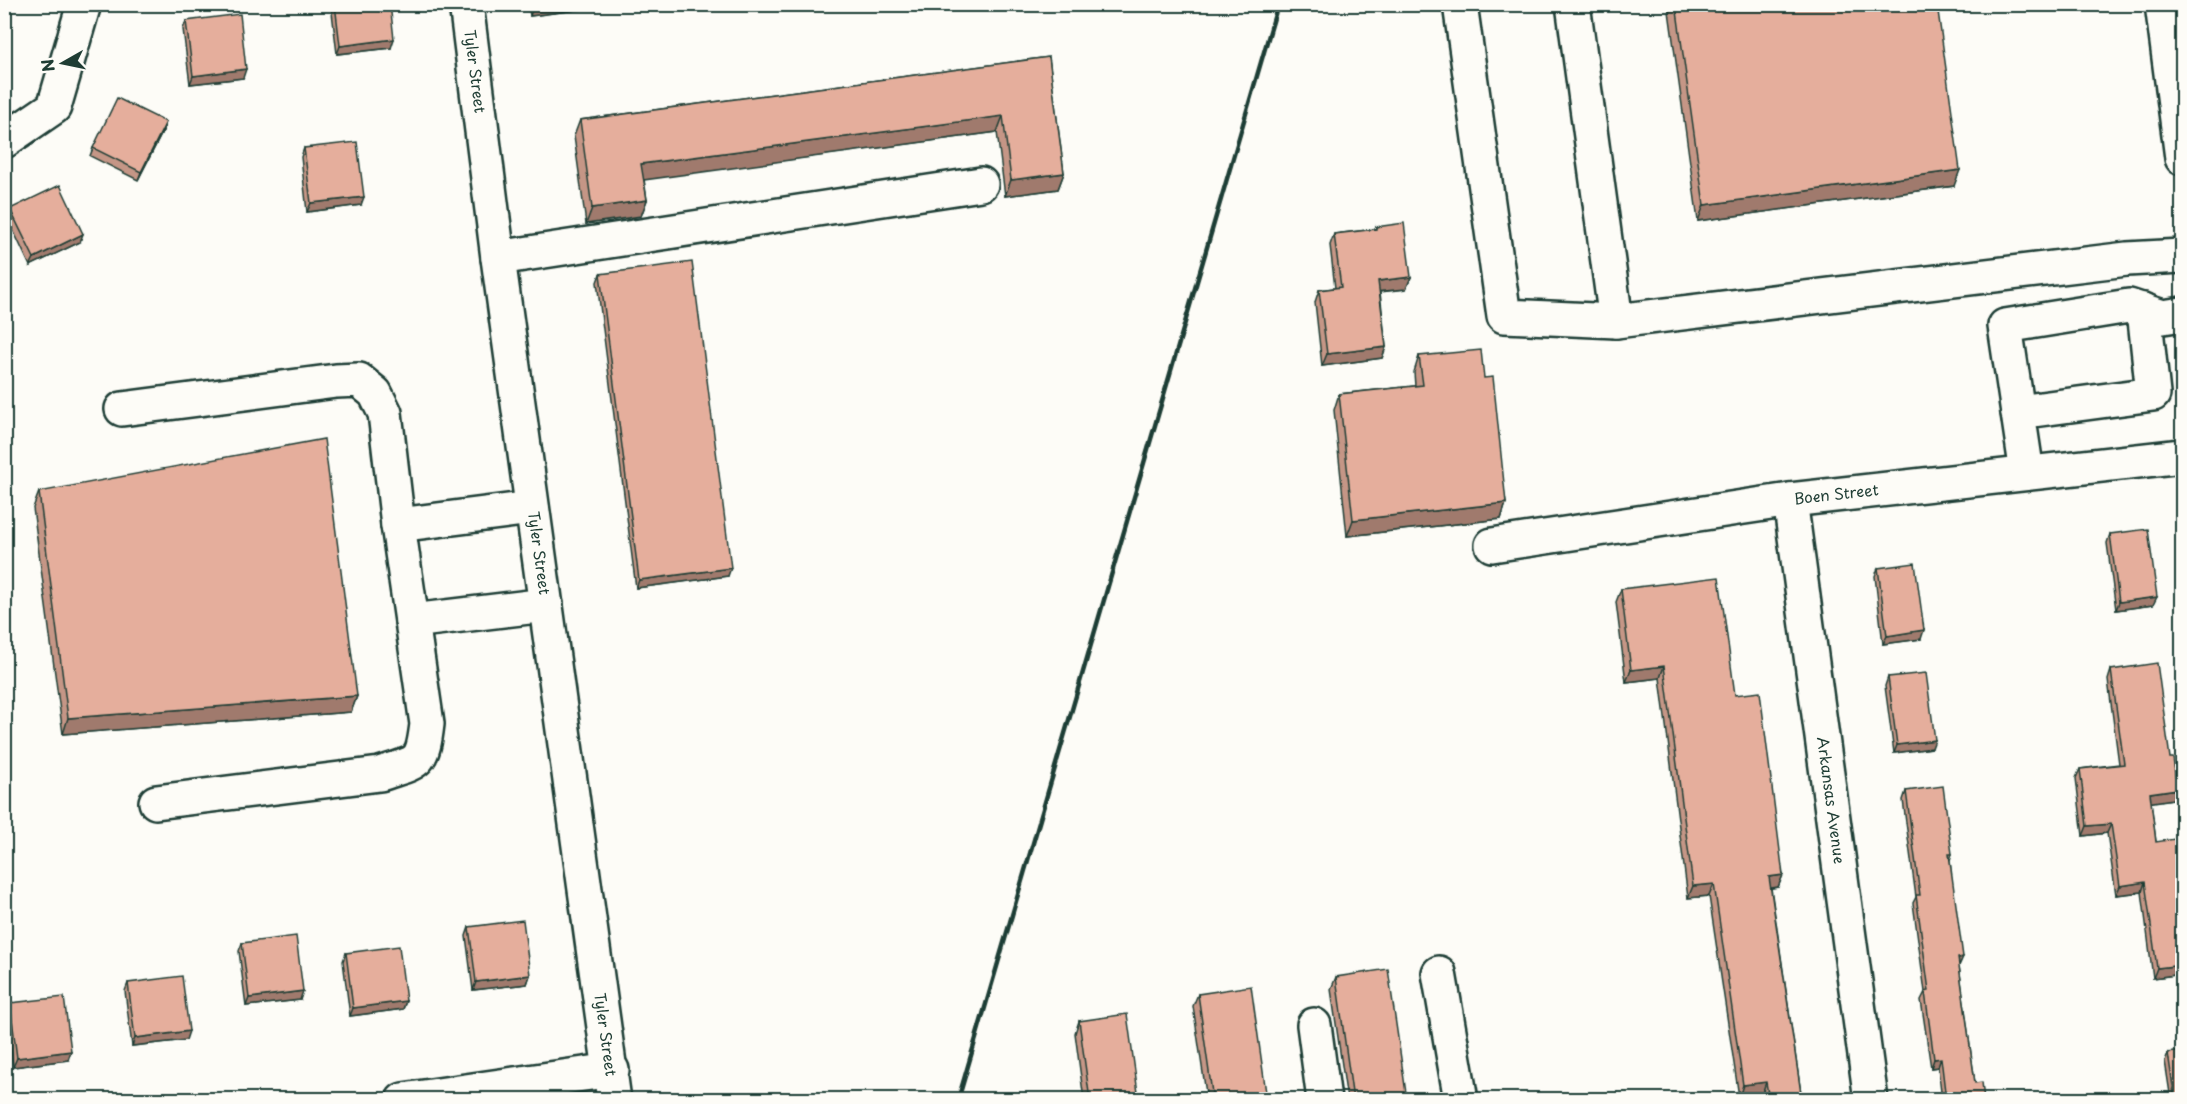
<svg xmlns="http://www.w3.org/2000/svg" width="2187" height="1104" viewBox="0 0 2187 1104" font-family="'Playpen Sans',sans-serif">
  <rect width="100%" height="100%" fill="#fdfcf7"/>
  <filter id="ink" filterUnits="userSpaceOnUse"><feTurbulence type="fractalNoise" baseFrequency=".0167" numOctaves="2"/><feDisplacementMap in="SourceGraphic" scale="12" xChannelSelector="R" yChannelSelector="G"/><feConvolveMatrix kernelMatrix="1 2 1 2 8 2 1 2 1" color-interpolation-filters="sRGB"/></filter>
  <g filter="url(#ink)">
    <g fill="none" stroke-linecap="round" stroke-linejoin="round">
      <g stroke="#1f3d34" stroke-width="38">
        <g id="minor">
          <path id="s1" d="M466 4 498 258 614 1100"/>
          <path d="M1460 4 1504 316 1616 321 2127 259 2182 256"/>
          <path d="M1573 4 1616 321"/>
          <path d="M2162 4 2182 158"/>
          <path d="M4 141 54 107 84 4"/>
          <path d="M498 258 981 184"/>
          <path d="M122 409 336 381 359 380 375 393 385 413 398 525 427 724C422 766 418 761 380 774L156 802"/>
          <path d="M2018 412 2153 394 2144 310"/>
          <path d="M2027 473 2005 326 2129 306 2163 317 2182 314"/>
          <path id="s2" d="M1790 500 1871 1100"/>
          <path d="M398 525 532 508"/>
          <path id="s3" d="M1492 545 1790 500 2182 456"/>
          <path d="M412 621 546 605"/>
          <path d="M1439 973 1461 1100"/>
          <path d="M1314 1025 1324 1100"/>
          <path d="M403 1100 612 1070"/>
        </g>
      </g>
      <use href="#minor" stroke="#fdfcf7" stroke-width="33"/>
      <path stroke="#1f3d34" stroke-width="4.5" d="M958 1100 1278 4"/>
    </g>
    <g fill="#c59686" stroke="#1f3d34" stroke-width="1.5">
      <path d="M331 4H390L391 48 337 54Z"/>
      <path d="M528 4H586L584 9 530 16Z"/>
      <path d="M1668 4H1937L1954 186 1698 221Z"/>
      <path d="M186 21 243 78 190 84 183 29Z"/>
      <path d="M1049 57 1064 173 1058 189 1005 196 997 132 644 179 647 200 641 216 586 224 574 136 580 120Z"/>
      <path d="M163 131 138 180 90 156 93 148Z"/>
      <path d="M304 148 361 205 307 212 301 157Z"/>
      <path d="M10 209 80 242 30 266 7 217Z"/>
      <path d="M1376 227 1411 277 1406 289 1380 292 1386 347 1382 358 1322 366 1315 302 1319 290 1335 288 1330 245 1334 234 1376 229Z"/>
      <path d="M600 274 728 576 636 588 597 282Z"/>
      <path d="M1419 356 1484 378 1506 503 1501 519 1347 536 1334 410 1339 394 1415 386 1414 372Z"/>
      <path d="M39 492 357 696 351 712 63 734 33 508Z"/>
      <path d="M2110 534 2153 605 2116 610 2107 543Z"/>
      <path d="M1878 568 1921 639 1883 644 1875 576Z"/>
      <path d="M1621 589 1735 695 1783 875 1778 887 1771 888 1802 1100H1762V1094L1739 1097 1709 896 1688 898 1660 678 1626 682 1616 602Z"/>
      <path d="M2111 670 2173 799 2151 802 2156 842 2182 849V974L2153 978 2142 892 2116 895 2107 833 2083 836 2076 778 2080 769 2119 764 2108 680Z"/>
      <path d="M1888 677 1932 748 1894 753 1885 686Z"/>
      <path d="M1906 791 1952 854 1950 860 1959 966 1975 1083 1984 1100H1942L1938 1067 1931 1068 1921 1000 1925 992 1913 903 1916 897 1903 800Z"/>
      <path d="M469 927 530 975 527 984 473 990 466 936Z"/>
      <path d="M242 943 300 1000 246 1006 239 951Z"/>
      <path d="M346 953 406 1001 403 1009 350 1016 343 961Z"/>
      <path d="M1336 977 1407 1100H1347L1331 989Z"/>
      <path d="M128 983 186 1040 132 1046 125 991Z"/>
      <path d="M1198 994 1267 1100H1207L1193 1006Z"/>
      <path d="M10 1003 68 1060 13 1067 7 1012Z"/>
      <path d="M1079 1021 1139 1100H1084L1075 1033Z"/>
      <path d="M2168 1053 2182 1100H2171L2165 1061Z"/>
    </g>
    <g fill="#a07a6d" stroke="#1f3d34" stroke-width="1.5">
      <path d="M554 4H586L584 9 530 16 533 7Z"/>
      <path d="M394 39 391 48 337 54 340 46Z"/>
      <path d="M246 69 243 78 190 84 193 76Z"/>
      <path d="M1003 116 997 132 636 181 641 164Z"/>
      <path d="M166 122 163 131 138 180 141 172Z"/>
      <path d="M1960 170 1954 186 1698 221 1704 205Z"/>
      <path d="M1064 173 1058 189 1005 196 1011 180Z"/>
      <path d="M364 197 361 205 307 212 311 203Z"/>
      <path d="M647 200 641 216 586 224 592 208Z"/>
      <path d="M83 234 80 242 30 266 34 258Z"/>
      <path d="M1411 277 1406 289 1374 292 1378 281Z"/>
      <path d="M1386 347 1382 358 1322 366 1327 354Z"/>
      <path d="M1506 503 1501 519 1347 536 1353 520Z"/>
      <path d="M731 568 728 576 636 588 639 580Z"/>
      <path d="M2157 597 2153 605 2116 610 2119 602Z"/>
      <path d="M1924 630 1921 639 1883 644 1887 636Z"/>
      <path d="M1664 666 1660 678 1626 682 1631 670Z"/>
      <path d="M357 696 351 712 63 734 68 718Z"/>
      <path d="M1935 740 1932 748 1894 753 1897 745Z"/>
      <path d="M2177 789 2173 799 2147 803 2150 793Z"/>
      <path d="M2111 824 2107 833 2083 836 2087 826Z"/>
      <path d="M1783 875 1778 887 1765 889 1769 877Z"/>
      <path d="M2145 882 2142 892 2116 895 2120 886Z"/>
      <path d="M1714 884 1709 896 1688 898 1693 886Z"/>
      <path d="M1963 957 1959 966 1958 958Z"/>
      <path d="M2182 965V974L2153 978 2157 968Z"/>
      <path d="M530 975 527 984 473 990 476 982Z"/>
      <path d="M303 991 300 1000 246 1006 249 998Z"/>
      <path d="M406 1001 403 1009 350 1016 353 1008Z"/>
      <path d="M189 1031 186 1040 132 1046 135 1038Z"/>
      <path d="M71 1051 68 1060 13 1067 17 1058Z"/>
      <path d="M1941 1058 1938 1067 1931 1068 1934 1059Z"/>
      <path d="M1766 1082 1762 1094 1739 1097 1743 1085Z"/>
    </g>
    <g fill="#e5ae9c" stroke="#1f3d34" stroke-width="1.5">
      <path d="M335 4H390L394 39 340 46Z"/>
      <path d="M533 4H554L533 7Z"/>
      <path d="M1676 4H1937L1960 170 1704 205Z"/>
      <path d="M240 14 246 69 193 76 186 21Z"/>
      <path d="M1049 57 1064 173 1011 180 1003 116 641 164 647 200 592 208 580 120Z"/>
      <path d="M117 98 166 122 141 172 93 148Z"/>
      <path d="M357 142 364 197 311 203 304 148Z"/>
      <path d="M60 185 83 234 34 258 10 209Z"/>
      <path d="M1404 223 1411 277 1378 281 1386 347 1327 354 1319 290 1341 287 1334 234 1376 229V227Z"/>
      <path d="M692 262 731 568 639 580 600 274Z"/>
      <path d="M1481 350 1484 378 1493 377 1506 503 1353 520 1339 394 1423 385 1419 356Z"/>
      <path d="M324 439 357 696 68 718 39 492Z"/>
      <path d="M2148 529 2157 597 2119 602 2110 534Z"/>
      <path d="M1915 563 1924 630 1887 636 1878 568Z"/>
      <path d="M1719 577 1735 695 1760 692 1783 875 1769 877 1802 1100H1769L1766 1082 1743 1085 1714 884 1693 886 1664 666 1631 670 1621 589Z"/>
      <path d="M2157 663 2170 758H2173L2177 789 2150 793 2156 842 2181 838 2182 849V965L2157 968 2145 882 2120 886 2111 824 2087 826 2080 769 2124 764 2111 670Z"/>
      <path d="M1926 673 1935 740 1897 745 1888 677Z"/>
      <path d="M1943 786 1952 854H1949L1963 957 1958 958 1975 1083 1982 1082 1984 1100H1946L1941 1058 1934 1059 1925 992 1929 991 1916 895H1920L1906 791Z"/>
      <path d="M523 920 530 975 476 982 469 927Z"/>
      <path d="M296 936 303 991 249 998 242 943Z"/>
      <path d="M399 946 406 1001 353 1008 346 953Z"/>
      <path d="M1388 969 1407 1100H1353L1336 977Z"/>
      <path d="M182 976 189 1031 135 1038 128 983Z"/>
      <path d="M1251 986 1267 1100H1213L1198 994Z"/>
      <path d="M64 997 71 1051 17 1058 10 1003Z"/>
      <path d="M1127 1014 1139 1100H1090L1079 1021Z"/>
      <path d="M2182 1051V1100H2175L2168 1053Z"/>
    </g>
  </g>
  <g text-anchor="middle" stroke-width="4.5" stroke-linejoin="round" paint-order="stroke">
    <g font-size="15" fill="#1f3d34" stroke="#fdfcf7">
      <text dy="5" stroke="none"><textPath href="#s1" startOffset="68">Tyler Street</textPath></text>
      <text dy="5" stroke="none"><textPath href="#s3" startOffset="348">Boen Street</textPath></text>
      <text dy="5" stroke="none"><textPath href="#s1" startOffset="554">Tyler Street</textPath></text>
      <text dy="5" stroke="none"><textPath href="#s2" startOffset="303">Arkansas Avenue</textPath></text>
      <text dy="5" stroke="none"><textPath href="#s1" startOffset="1040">Tyler Street</textPath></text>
    </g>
  </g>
  <rect width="2187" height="1104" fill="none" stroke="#fdfcf7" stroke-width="24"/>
  <rect x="12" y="12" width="2163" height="1080" fill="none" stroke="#1f3d34" stroke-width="2" filter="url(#ink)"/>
  <g transform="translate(63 63) rotate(261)" stroke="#fdfcf7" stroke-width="4.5" paint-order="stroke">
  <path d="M0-4.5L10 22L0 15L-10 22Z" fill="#1f3d34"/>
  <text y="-9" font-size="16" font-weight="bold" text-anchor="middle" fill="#1f3d34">N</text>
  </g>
</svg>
